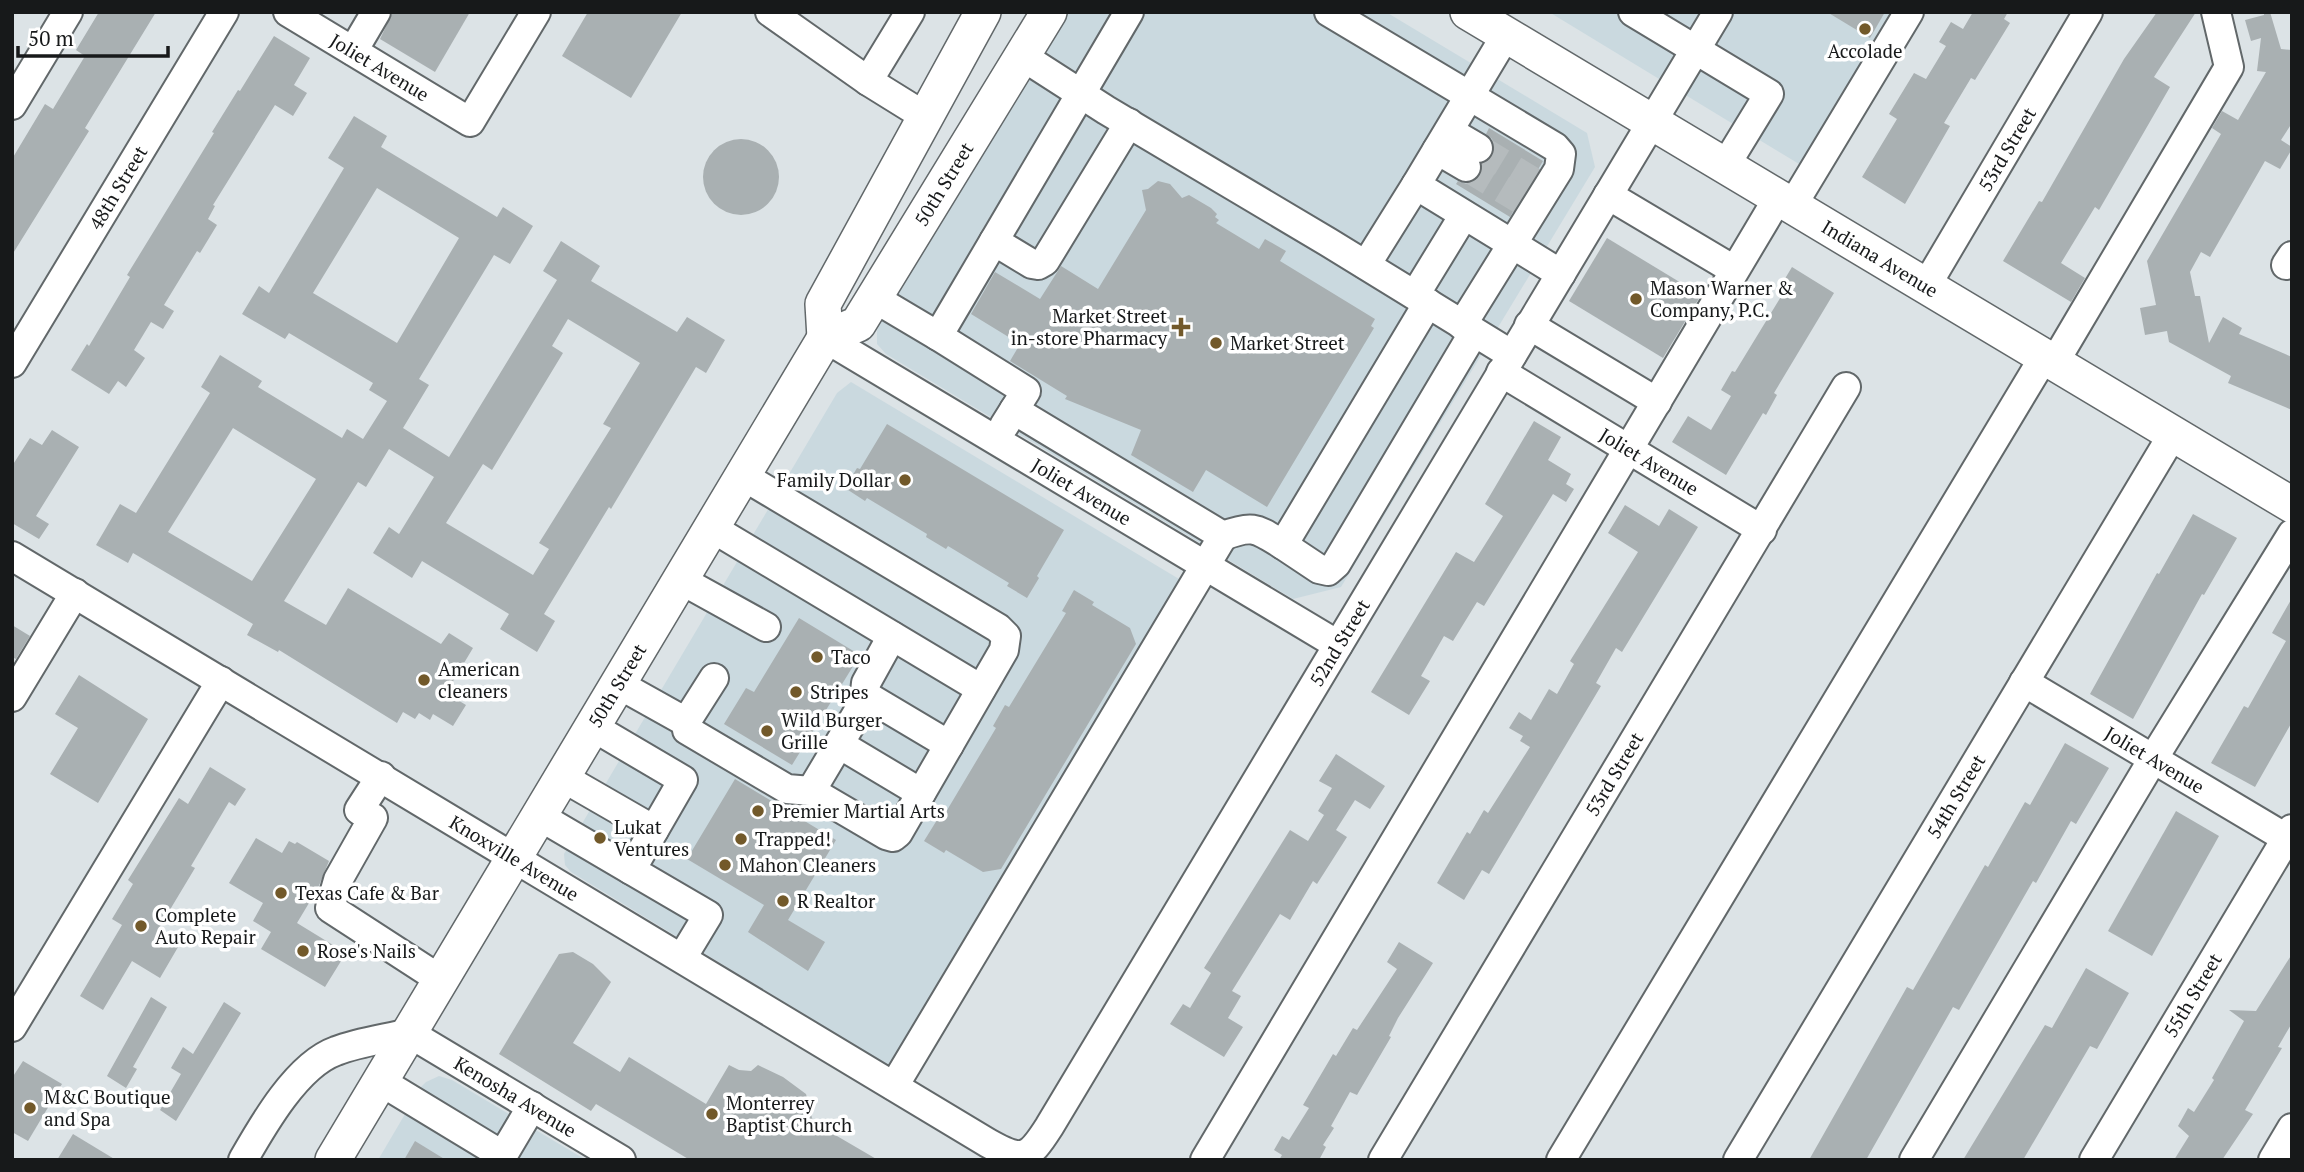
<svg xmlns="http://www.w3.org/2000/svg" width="2304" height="1172" viewBox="0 0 2304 1172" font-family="'PT Serif',serif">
  <rect width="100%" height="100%" fill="#dce3e6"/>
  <g fill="#cad9df">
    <path d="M1069 12H1386L1587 133 1595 167 1341 587 1293 599 886 354 877 344V331L879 323Z"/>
    <path d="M1549 12H1906L1804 167Z"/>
    <path d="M851 382 1184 582 892 1068 571 872 565 865 564 854 837 393Z"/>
    <path d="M439 1076 452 1080 586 1160H378L421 1087 426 1082Z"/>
  </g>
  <g fill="#a9b0b2" fill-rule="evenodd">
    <path d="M99 12H156L85 128 89 131 12 255V159L45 104 53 109 85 56 76 50Z"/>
    <path d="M393 12H470L435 72 380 39Z"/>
    <path d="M588 12H682L631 98 562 56Z"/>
    <path d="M1827 12H1885L1870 38Z"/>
    <path d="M1973 12H2008L2004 19 2010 23 1975 80 1971 78 1944 123 1950 126 1905 204 1862 177 1897 119 1889 114 1914 73 1926 79 1946 46 1939 42 1951 22 1963 29Z"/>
    <path d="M2157 12H2196L2154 77 2170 87 2099 210 2095 207 2061 263 2085 278 2071 302 2003 261 2039 201 2042 202 2124 59Z"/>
    <path d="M2264 12H2270L2281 49 2292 50V123L2281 140 2292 147V149L2280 169 2265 161 2210 257 2201 252 2190 272 2195 296H2200L2209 343 2223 317 2242 328 2239 334 2292 357V410L2228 383 2231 376 2169 342 2167 331 2145 335 2140 308 2156 305 2147 261 2221 134 2212 128 2222 111 2238 120 2266 72 2257 71 2261 38 2251 41 2245 20 2264 15Z"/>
    <path d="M274 36 310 58 294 85 307 93 293 116 275 105 213 205 215 206 208 219 217 225 200 253 197 251 164 305 174 311 163 329 151 322 134 350 145 358 126 387 118 381 109 394 71 370 87 344 89 346 130 277 127 275 214 133 212 132 238 90 240 91Z"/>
    <path d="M354 116 387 136 381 147 497 217 503 207 533 226 510 264 494 255 419 379 429 385 403 428 449 457 557 280 543 271 561 241 600 266 591 281 677 332 687 317 725 340 706 373 696 367 611 509 609 507 544 614 555 621 537 652 500 629 509 614 422 561 412 578 373 553 389 527 399 534 434 477 389 449 366 487 358 482 284 601 326 625 348 588 441 644 449 633 473 648 446 693 466 705 453 726 433 714 430 720 419 713 415 719 403 712 397 723 279 650 278 652 247 635 253 624 133 553 128 563 96 545 120 504 136 513 210 393 201 387 220 355 262 381 258 387 342 438 347 429 363 439 387 401 369 390 373 383 289 333 285 339 242 314 259 286 269 293 344 168 328 158ZM377 188 459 238 397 343 313 293ZM568 319 640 363 603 424 611 428 539 543 549 549 533 575 446 523 483 464 492 470 563 353 552 346ZM233 428 316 479 252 581 168 532Z"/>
    <path d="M1489 128 1543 161 1510 217 1456 184 1458 181 1467 184 1475 181 1481 175 1482 164 1492 157 1495 147 1492 139 1486 134Z"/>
    <circle cx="741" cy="177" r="38"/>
    <path d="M1158 181 1170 184 1182 198 1189 195 1211 208 1217 214 1215 217 1219 220 1216 223 1259 249 1265 239 1286 251 1280 261 1375 319 1371 326 1374 328 1267 507 1206 470 1193 492 1131 455 1141 430 1065 399 1067 396 1010 361 1020 344 971 314 995 272 1040 299 1061 266 1098 289 1146 210 1142 190 1148 189Z"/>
    <path d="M1607 238 1701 295 1663 358 1569 301Z"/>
    <path d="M1792 267 1834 293 1774 393 1777 395 1766 415 1763 413 1726 475 1672 442 1688 416 1711 430 1731 396 1721 390 1732 371 1735 372 1782 295 1777 292Z"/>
    <path d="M1534 421 1561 437 1548 460 1571 474 1566 484 1574 489 1566 502 1553 494 1484 606 1477 602 1453 641 1444 636 1421 676 1430 681 1409 715 1371 692 1456 552 1474 562 1503 516 1485 504Z"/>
    <path d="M887 424 1064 530 1037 576 1039 578 1027 598 1007 586 1009 583 948 546 946 549 926 537 927 534 867 498 865 501 845 488 857 468 860 469Z"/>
    <path d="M52 430 79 447 36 516 49 524 39 539 12 523V466L30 438 42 445Z"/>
    <path d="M1625 505 1659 526 1669 509 1698 527 1622 652 1616 648 1596 683 1601 686 1489 874 1482 870 1464 900 1437 883 1467 832 1470 834 1484 810 1488 813 1530 747 1520 741 1523 736 1509 728 1519 712 1531 720 1549 689 1557 694 1574 664 1570 661 1638 552 1608 533Z"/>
    <path d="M2193 514 2237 538 2204 595 2202 594 2133 719 2090 694 2157 573 2159 574Z"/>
    <path d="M1074 590 1094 602 1092 605 1130 628 1136 644 1001 869 983 872 946 850 944 853 924 841 937 820 940 822 996 728 993 726 1005 705 1009 707 1066 613 1062 611Z"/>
    <path d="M2292 598V722L2255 787 2211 763 2244 706 2248 708 2286 641 2272 633Z"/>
    <path d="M799 618 860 655 792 765 724 724 746 688 754 692Z"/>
    <path d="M12 625 30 636 16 659 12 657Z"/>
    <path d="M79 675 148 719 98 803 50 774 78 728 55 714Z"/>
    <path d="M2065 743 2109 768 2076 824 2071 821 2036 883 2033 881 1959 1010 1953 1007 1866 1160H1809L1907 987 1913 990 1985 865 1988 867 2025 802 2030 805Z"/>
    <path d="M1336 754 1385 786 1370 809 1355 800 1336 830 1347 837 1317 884 1313 881 1290 920 1280 914 1232 991 1241 996 1228 1018 1243 1027 1224 1057 1170 1024 1183 1004 1190 1008 1211 973 1204 968 1290 830 1308 841 1324 815 1318 811 1332 788 1319 781Z"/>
    <path d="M210 767 246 789 235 806 229 802 191 866 195 868 159 928 181 942 160 978 132 961 103 1010 80 996 122 925 112 919 133 884 128 880 179 798 188 804Z"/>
    <path d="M735 779 836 840 788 920 825 942 808 971 748 932 764 905 687 859Z"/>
    <path d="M2176 811 2219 836 2152 956 2108 931Z"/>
    <path d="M256 838 282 853 289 841 295 844 297 842 329 861 318 888 297 923 346 953 325 987 261 949 271 932 253 921 263 903 229 883Z"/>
    <path d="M1399 942 1433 963 1398 1018 1389 1036 1391 1037 1357 1095 1350 1092 1331 1126 1334 1128 1323 1145 1326 1147 1319 1160H1279L1282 1155 1274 1150 1282 1136 1289 1140 1309 1108 1303 1105 1333 1054 1336 1056 1353 1028 1357 1030 1397 969 1387 962Z"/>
    <path d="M573 952 593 964 611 982 573 1043 620 1072 629 1057 706 1104 729 1065 739 1070 751 1071 758 1065 783 1077 806 1094 813 1122 878 1160H690L596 1104 591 1111 499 1054 559 954Z"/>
    <path d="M2292 954V1023L2278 1047 2282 1048 2245 1110 2253 1114 2222 1160H2174L2189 1136 2178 1126 2188 1108 2194 1112 2214 1080 2212 1078 2244 1021 2229 1010 2256 1011Z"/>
    <path d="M2086 968 2129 993 2097 1049 2090 1046 2023 1160H1963L2045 1025 2052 1028Z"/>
    <path d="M151 997 167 1007 133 1067 137 1069 126 1088 107 1076Z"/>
    <path d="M224 1002 241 1013 176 1121 160 1110 181 1074 171 1068 183 1047 193 1054Z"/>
    <path d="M23 1061 62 1084 28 1141 12 1132V1078Z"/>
    <path d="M73 1134 116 1160H57Z"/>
    <path d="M415 1141 446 1160H404Z"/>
  </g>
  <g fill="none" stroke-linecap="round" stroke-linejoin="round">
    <g stroke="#b5bbbd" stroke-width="28" stroke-dasharray="28 14" stroke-linecap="butt">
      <path d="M1478 148 1536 183"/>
      <path d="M1466 167 1524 202"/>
    </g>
    <g stroke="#62686a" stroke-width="32">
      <g id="minor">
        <path id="s1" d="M288 12 470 122 536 12"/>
        <path d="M770 12 868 81 926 117"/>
        <path d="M1329 12 1555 147 1561 154 1559 169 1462 325"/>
        <path d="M1633 12 1769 94 1725 166"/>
        <path d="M1506 35 1416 185 1561 274"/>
        <path d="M353 51 376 12"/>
        <path d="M1022 56 1106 110 1328 242 1512 355"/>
        <path d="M868 81 910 12"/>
        <path d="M12 105 68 12"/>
        <path d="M1449 131 1478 148"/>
        <path d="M1437 150 1466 167"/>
        <path d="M1608 195 1734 270"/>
        <path d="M1792 206 1909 12"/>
        <path d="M994 241 1032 264 1038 265 1045 261 1129 123"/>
        <path d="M1366 265 1416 185"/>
        <path d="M2286 265 2292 256"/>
        <path id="s2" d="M1926 286 2088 12"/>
        <path d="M1415 295 1464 215"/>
        <path d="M874 298 938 336 1129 12"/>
        <path d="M1428 303 1283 545 1319 569 1328 571 1336 564 1474 332"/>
        <path d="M1529 325 1657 402"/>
        <path d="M938 336 1026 391 1004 426"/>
        <path id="s3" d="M825 338 1338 645"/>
        <path id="s4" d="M12 363 224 12"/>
        <path d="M2054 363 2229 67 2216 12"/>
        <path id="s5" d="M1501 372 1762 530"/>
        <path d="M712 528 981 689"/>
        <path d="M1223 536C1254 524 1257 529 1283 545"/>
        <path id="s6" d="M12 556 988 1143C1022 1162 1028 1160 1049 1127L1718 12"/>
        <path d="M681 580 766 627"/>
        <path id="s7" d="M2024 682 2286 838"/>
        <path d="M618 684 686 722 714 678"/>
        <path d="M865 695 949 745"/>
        <path d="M12 697 75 593"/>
        <path d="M686 722 687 730 787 789 811 791 886 835 893 837 898 833 1004 650 1006 636 998 628 743 476"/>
        <path d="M593 727 683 780 631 870 708 915 682 958"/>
        <path d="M839 744 921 793"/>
        <path d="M381 776 359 810 373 818 338 880 330 908 441 980"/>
        <path d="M562 777 654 830"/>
        <path d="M811 791 864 702 866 683 892 636"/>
        <path d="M539 816 631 870"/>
        <path d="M12 1027 221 681"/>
        <path d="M380 1081 502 1155"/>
        <path d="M894 1086 1223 536 1014 410"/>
        <path id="s8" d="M243 1160C263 1125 297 1065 336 1051 359 1042 385 1039 409 1033L621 1160"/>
        <path d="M500 1160 532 1106"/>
        <path d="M1205 1160 1778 198"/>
        <path id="s9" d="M1383 1160 1846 387"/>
        <path d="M1561 1160 2044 357"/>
        <path id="s10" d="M1738 1160 2173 434"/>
        <path d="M1914 1160 2153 759 2292 534"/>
        <path id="s11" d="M2094 1160 2292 829"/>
        <path d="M2273 1160 2292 1128"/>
      </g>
    </g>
    <g stroke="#62686a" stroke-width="38">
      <g id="major">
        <path id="s12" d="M1468 12 2292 505"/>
        <path d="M825 338 823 304 983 12"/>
        <path id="s13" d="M333 1160 825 338 858 324 1049 12"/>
      </g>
    </g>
    <use href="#minor" stroke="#fff" stroke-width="28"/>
    <use href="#major" stroke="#fff" stroke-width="35"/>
  </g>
  <g fill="#72592a" stroke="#fff" stroke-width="2.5">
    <circle cx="1865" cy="29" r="7"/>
    <circle cx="1636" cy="299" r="7"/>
    <path d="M1177.5 316.5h7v7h7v7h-7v7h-7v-7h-7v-7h7z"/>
    <circle cx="1216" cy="343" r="7"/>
    <circle cx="905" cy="480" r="7"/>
    <circle cx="817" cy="657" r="7"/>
    <circle cx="424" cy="680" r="7"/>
    <circle cx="796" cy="692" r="7"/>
    <circle cx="767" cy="731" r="7"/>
    <circle cx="758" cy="811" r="7"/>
    <circle cx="600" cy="838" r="7"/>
    <circle cx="741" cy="839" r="7"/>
    <circle cx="725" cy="865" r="7"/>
    <circle cx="281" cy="893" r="7"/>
    <circle cx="783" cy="901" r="7"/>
    <circle cx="141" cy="926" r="7"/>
    <circle cx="303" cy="951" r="7"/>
    <circle cx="30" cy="1108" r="7"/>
    <circle cx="712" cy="1114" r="7"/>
  </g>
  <g text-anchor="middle" stroke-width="7" stroke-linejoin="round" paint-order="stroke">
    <g font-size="19" fill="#17191a" stroke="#fff" text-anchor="start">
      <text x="1865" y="58" text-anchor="middle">Accolade</text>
      <text x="1650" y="295">Mason Warner &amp;<tspan x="1650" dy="22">Company, P.C.</tspan></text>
      <text x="1167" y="323" text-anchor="end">Market Street<tspan x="1167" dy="22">in-store Pharmacy</tspan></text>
      <text x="1230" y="350">Market Street</text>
      <text x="891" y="487" text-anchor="end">Family Dollar</text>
      <text x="831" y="664">Taco</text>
      <text x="438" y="676">American<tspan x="438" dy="22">cleaners</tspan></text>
      <text x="810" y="699">Stripes</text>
      <text x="781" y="727">Wild Burger<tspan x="781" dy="22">Grille</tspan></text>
      <text x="772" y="818">Premier Martial Arts</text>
      <text x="614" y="834">Lukat<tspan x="614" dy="22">Ventures</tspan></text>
      <text x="755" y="846">Trapped!</text>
      <text x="739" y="872">Mahon Cleaners</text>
      <text x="295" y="900">Texas Cafe &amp; Bar</text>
      <text x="797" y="908">R Realtor</text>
      <text x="155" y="922">Complete<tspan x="155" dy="22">Auto Repair</tspan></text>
      <text x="317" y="958">Rose's Nails</text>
      <text x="44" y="1104">M&amp;C Boutique<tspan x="44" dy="22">and Spa</tspan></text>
      <text x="726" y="1110">Monterrey<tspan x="726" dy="22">Baptist Church</tspan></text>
    </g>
    <g font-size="19" fill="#17191a" stroke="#fff">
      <text dy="7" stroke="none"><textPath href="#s1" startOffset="107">Joliet Avenue</textPath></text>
      <text dy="7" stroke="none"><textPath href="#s2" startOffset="159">53rd Street</textPath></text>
      <text dy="7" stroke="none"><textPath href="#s13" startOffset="1158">50th Street</textPath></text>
      <text dy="7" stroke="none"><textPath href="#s4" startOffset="205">48th Street</textPath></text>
      <text dy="7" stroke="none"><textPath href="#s12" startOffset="480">Indiana Avenue</textPath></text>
      <text dy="7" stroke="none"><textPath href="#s5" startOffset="173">Joliet Avenue</textPath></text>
      <text dy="7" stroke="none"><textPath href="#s3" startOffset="299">Joliet Avenue</textPath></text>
      <text dy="7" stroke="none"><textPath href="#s6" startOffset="1780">52nd Street</textPath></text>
      <text dy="7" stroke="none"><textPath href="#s13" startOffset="553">50th Street</textPath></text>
      <text dy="7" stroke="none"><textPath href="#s7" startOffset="152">Joliet Avenue</textPath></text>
      <text dy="7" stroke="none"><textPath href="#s9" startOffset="450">53rd Street</textPath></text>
      <text dy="7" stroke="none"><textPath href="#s10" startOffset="424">54th Street</textPath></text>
      <text dy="7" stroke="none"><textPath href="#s6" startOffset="586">Knoxville Avenue</textPath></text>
      <text dy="7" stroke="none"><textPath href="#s11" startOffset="192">55th Street</textPath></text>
      <text dy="7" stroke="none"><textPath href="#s8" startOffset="345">Kenosha Avenue</textPath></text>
    </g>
  </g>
  <rect width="2304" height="1172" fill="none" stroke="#17191a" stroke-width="28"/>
  <path d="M18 46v10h150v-10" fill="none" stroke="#17191a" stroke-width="3.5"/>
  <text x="28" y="46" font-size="21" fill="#17191a" stroke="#ffffff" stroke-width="5" paint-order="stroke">50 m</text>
</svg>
